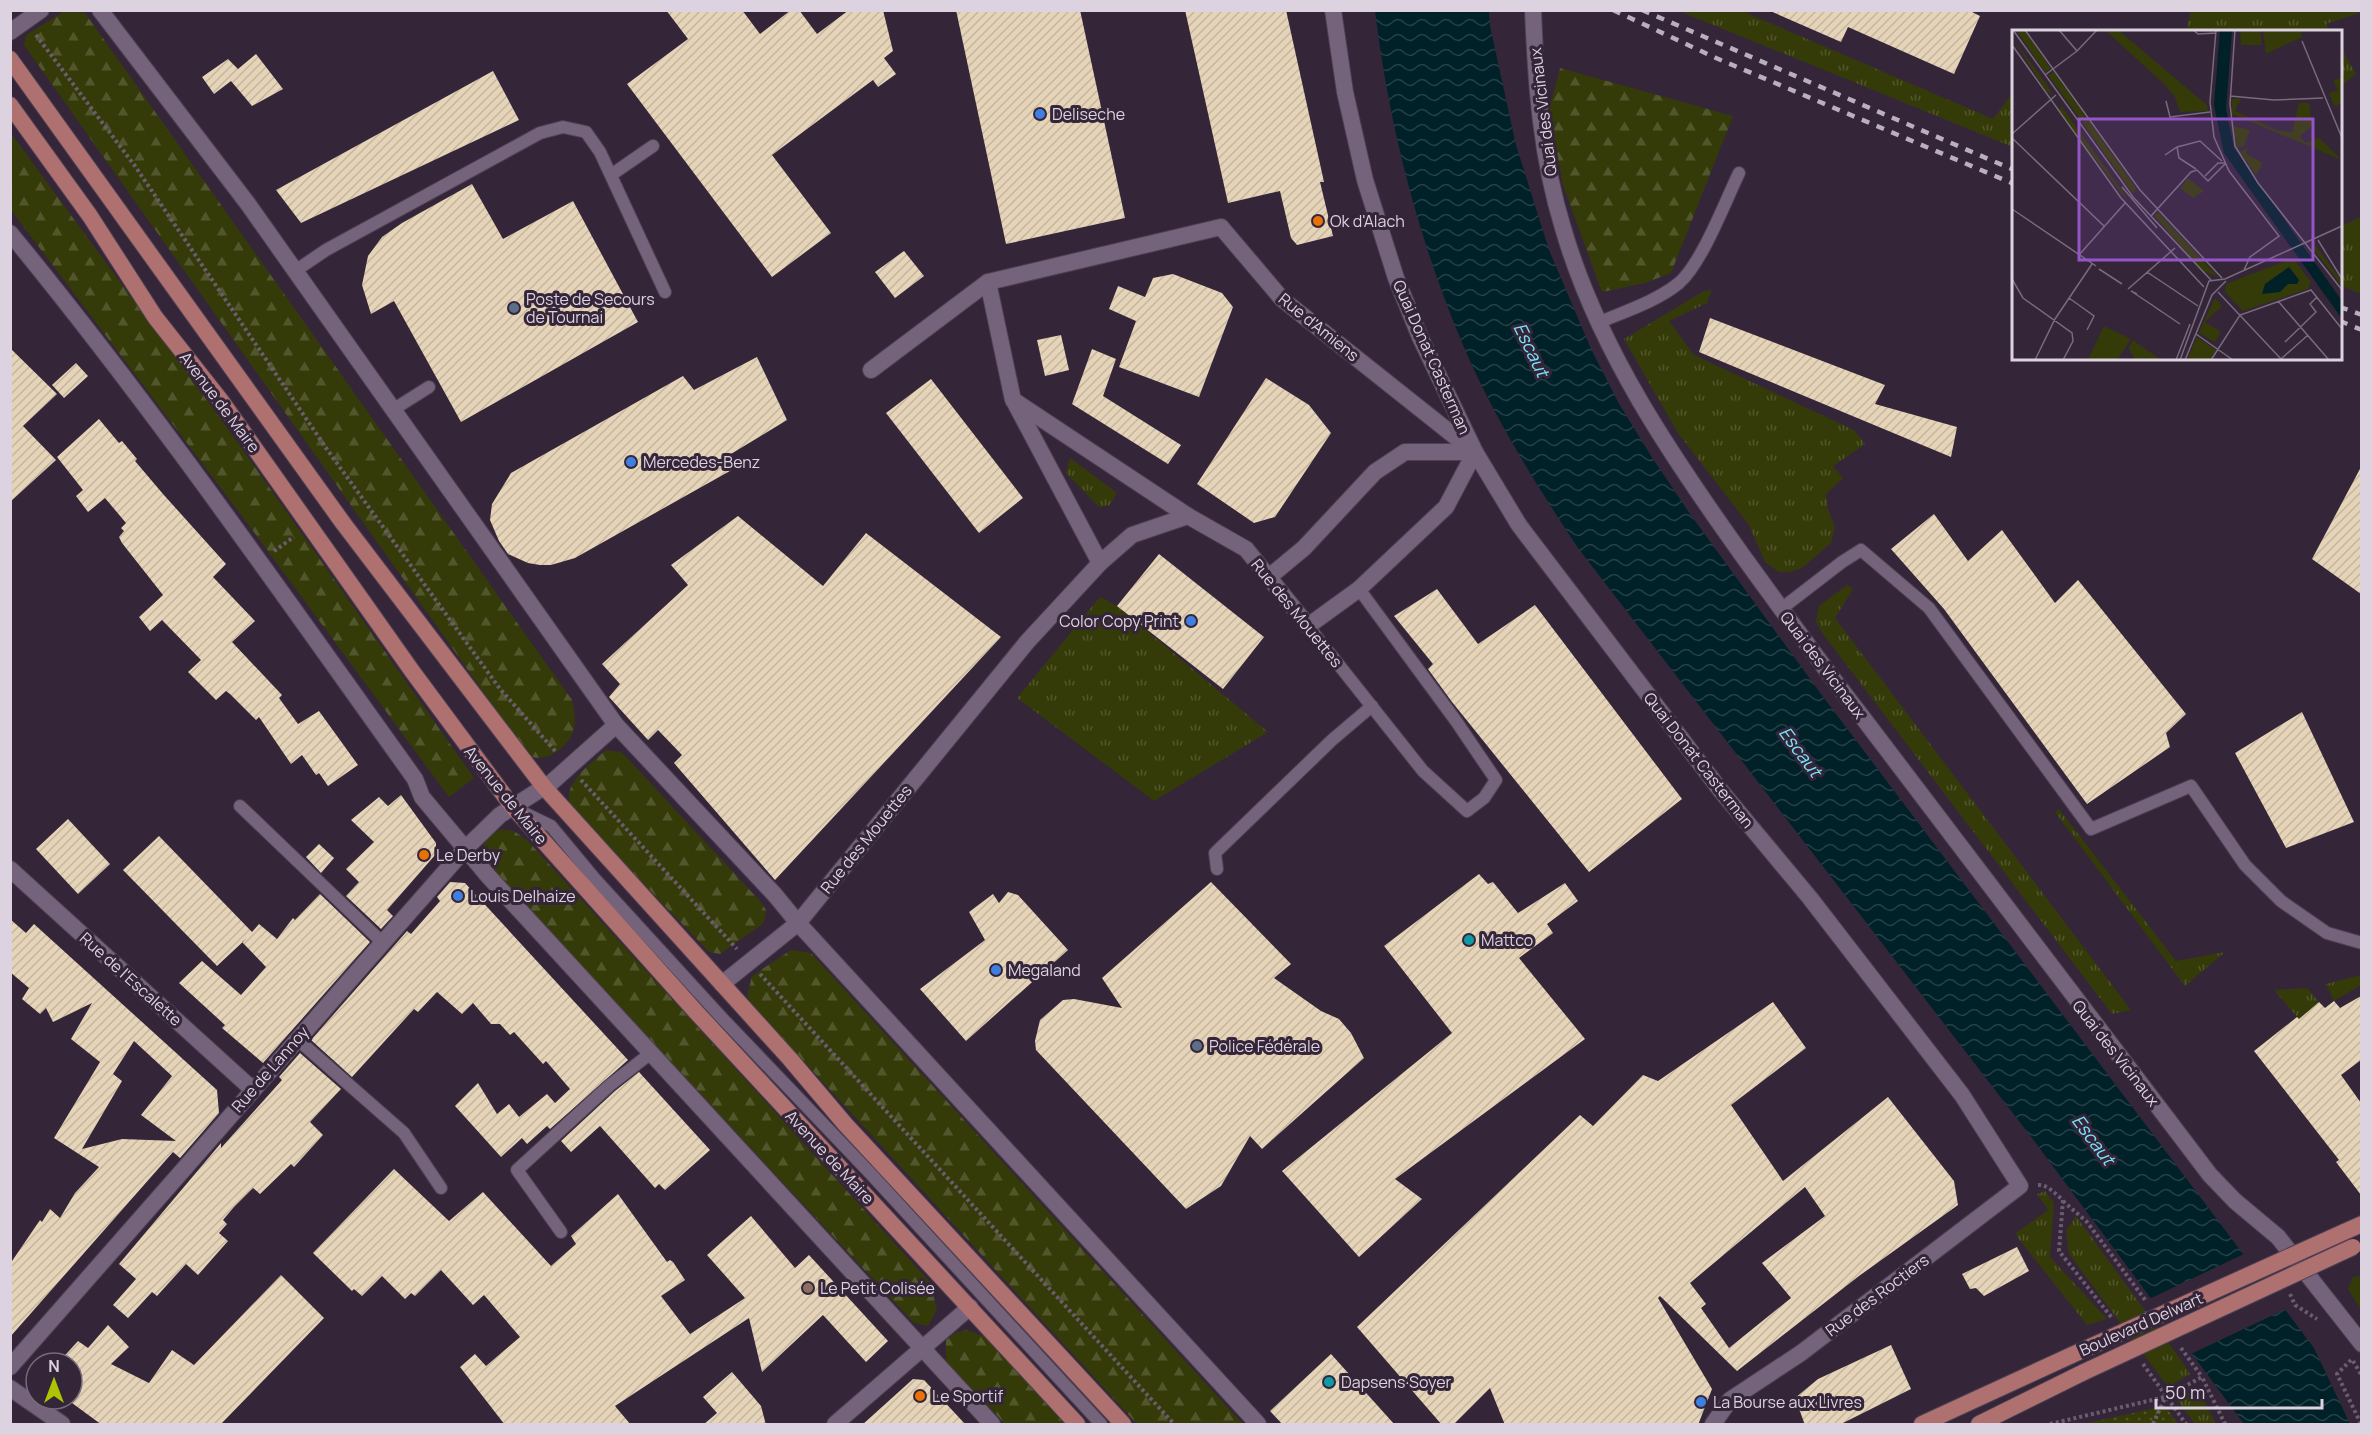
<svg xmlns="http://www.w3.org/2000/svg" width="2372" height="1435" viewBox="0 0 2372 1435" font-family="Manrope,sans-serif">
  <defs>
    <pattern id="grass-tufts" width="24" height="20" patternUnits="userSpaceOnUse" patternTransform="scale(1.5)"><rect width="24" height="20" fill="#343b08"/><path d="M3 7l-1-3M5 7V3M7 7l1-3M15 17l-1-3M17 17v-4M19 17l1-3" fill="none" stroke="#51562c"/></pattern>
    <pattern id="forest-firs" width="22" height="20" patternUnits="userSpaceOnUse" patternTransform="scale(1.5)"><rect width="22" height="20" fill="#343b08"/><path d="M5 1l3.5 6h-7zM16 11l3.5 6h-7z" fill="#51562c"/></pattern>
    <pattern id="park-dots" width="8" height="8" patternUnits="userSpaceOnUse" patternTransform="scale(1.5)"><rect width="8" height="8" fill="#343b08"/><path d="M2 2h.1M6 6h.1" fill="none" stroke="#51562c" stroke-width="1.8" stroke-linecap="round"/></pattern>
    <pattern id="water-waves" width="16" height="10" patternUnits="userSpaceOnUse" patternTransform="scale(1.5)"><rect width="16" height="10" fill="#002128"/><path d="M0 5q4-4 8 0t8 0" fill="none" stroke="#254047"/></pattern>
    <pattern id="building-hatch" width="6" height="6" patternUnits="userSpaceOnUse" patternTransform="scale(1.5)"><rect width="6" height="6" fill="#e6d4b8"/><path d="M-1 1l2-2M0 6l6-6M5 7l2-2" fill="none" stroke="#c5b6a1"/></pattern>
  </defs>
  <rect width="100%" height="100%" fill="#342539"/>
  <g fill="url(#grass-tufts)">
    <path d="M1679 11H1742L1993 119 2013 92V147Z"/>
    <path d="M2191 11 2361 10 2362 12 2326 24 2330 31H2186Z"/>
    <path d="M2341 48 2356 74 2341 86H2340Z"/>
    <path d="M2361 217V294L2340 285 2341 226Z"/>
    <path d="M1712 290 1707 303 1669 321 1694 355 1854 430 1865 444 1833 466 1843 478 1826 494 1828 509 1835 528 1831 543 1802 568 1790 572H1779L1765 562 1749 525 1678 433 1624 339 1704 291Z"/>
    <path d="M1070 458 1117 493 1110 505 1099 507 1066 473Z"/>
    <path d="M1847 585 1853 589 1835 618 2131 1010 2112 1014 1823 634 1816 622 1819 606Z"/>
    <path d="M1100 597 1117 606 1268 732 1154 801 1017 698Z"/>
    <path d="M2059 809 2176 961 2225 952 2185 986 2055 812Z"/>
    <path d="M2361 975V985L2334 1001 2326 984Z"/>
    <path d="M2307 988 2319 1002 2299 1019 2274 990Z"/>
    <path d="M2045 1191 2054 1203 2050 1257 2107 1319 2087 1325 2018 1238 2016 1233 2048 1210 2037 1194Z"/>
    <path d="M2076 1216 2181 1360 2190 1374 2168 1387 2069 1254 2066 1231Z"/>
    <path d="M2359 1276 2361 1277V1310L2348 1289 2353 1277Z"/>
    <path d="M2198 1390 2216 1424H2195L2175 1397Z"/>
  </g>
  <g fill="url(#forest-firs)">
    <path d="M65 11 85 13 572 700C575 712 577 728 570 738 561 752 544 762 529 756L24 45 26 35Z"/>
    <path d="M1560 68 1733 116 1671 273 1645 283 1602 292 1563 185 1549 111Z"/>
    <path d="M10 132 231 433 474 778 449 797 239 512 11 210Z"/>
    <path d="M606 750 621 752 629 760 760 901 766 910 764 923 720 954 709 952 570 807C562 782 590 765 606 750Z"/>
    <path d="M501 829 514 831 528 841 930 1282 937 1310 928 1326 914 1323 487 865 482 850 487 837Z"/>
    <path d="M791 950 811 953 1243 1424H1137L751 1004 747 996 752 976Z"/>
    <path d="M966 1330 984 1336 1065 1424H1005L946 1362V1340L955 1333Z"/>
  </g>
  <path fill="url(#park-dots)" d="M2165 1406 2178 1424H2082Z"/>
  <path fill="url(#water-waves)" d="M1375 11H1489L1490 26 1516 145 1549 250 1591 349 1618 402 1651 456 1690 514 1821 694 2314 1348 2350 1424H2244L2032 1138 1578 548C1535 483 1493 416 1463 345 1418 238 1389 126 1375 11Z"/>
  <path fill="#342539" d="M2246 1253 2288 1308 2189 1355 2149 1299Z"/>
  <g fill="url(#building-hatch)" fill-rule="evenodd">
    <path d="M666 10H742L760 34 791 10H799L817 34 849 10H883L893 51 884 58 896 74 878 87 873 80 772 155 831 233 772 277 627 84 688 39Z"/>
    <path d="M956 10H1080L1125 218 1006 244Z"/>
    <path d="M1185 10H1286L1324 182H1320L1333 236 1297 245 1291 238 1280 191 1228 203Z"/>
    <path d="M1768 10H1968L1980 16 1954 74 1848 27 1841 42Z"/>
    <path d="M256 54 283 89 252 106 231 81 214 94 202 77 228 59 238 69Z"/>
    <path d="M493 71 519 120 301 223 276 190Z"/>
    <path d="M472 184 503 239 573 201 638 322 461 422 394 301 371 314 362 285 368 256 382 237 402 223Z"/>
    <path d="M904 251 924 276 895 298 875 272Z"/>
    <path d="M1173 274 1222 293 1233 307 1199 397 1119 367 1136 321 1109 309 1118 286 1145 297 1153 278Z"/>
    <path d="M1710 318 1885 385 1875 404 1957 427 1951 457 1699 352Z"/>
    <path d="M1061 335 1069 370 1045 376 1037 340Z"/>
    <path d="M10 348 57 394 23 426 56 460 10 502Z"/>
    <path d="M1092 349 1116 359 1103 396 1181 445 1168 464 1072 404Z"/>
    <path d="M757 357 787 420 726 457 737 467 575 558 551 565H540L528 563 508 554 499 541 490 520 492 504 511 473 683 376 694 390Z"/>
    <path d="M76 363 88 376 64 398 52 385Z"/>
    <path d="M1266 378 1309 405 1331 433 1275 517 1254 523 1197 484Z"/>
    <path d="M931 379 1023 498 979 533 886 413Z"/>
    <path d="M99 419 119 443 122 441 137 459 135 461 163 494 226 564 213 577 255 621 232 642 282 695 279 698 298 724 319 711 358 765 328 786 319 773 316 775 302 755 291 764 259 717 256 720 230 694 226 691 216 700 188 672 201 660 162 620 150 631 139 617 163 595 122 543 119 537 124 531 121 528 126 523 105 498 88 512 76 496 83 490 57 457Z"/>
    <path d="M2361 467V594L2312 559Z"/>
    <path d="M1934 514 1968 561 2002 530 2055 603 2078 580 2186 714 2166 733 2170 747 2087 804 1944 609 1891 549Z"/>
    <path d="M738 516 823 586 866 533 1001 637 775 880 674 763 682 755 658 730 648 740 609 697 620 684 602 664 688 585 671 565Z"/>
    <path d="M1159 554 1264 637 1223 689 1117 606Z"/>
    <path d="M1437 589 1478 644 1535 605 1682 799 1589 872 1452 702 1428 669 1433 664 1394 616Z"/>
    <path d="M2302 712 2354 822 2286 848 2235 753Z"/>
    <path d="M401 795 436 843V854L387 910 393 916 381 929 346 896 359 882 346 869 374 842 351 820 379 797 388 806Z"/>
    <path d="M68 819 110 864 78 894 36 849Z"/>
    <path d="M159 836 252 932 259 924 277 939 293 918 295 920 320 894 370 942 263 1063 222 1028 225 1025 179 983 202 961 241 995 266 967 242 942 247 938 217 966 123 870Z"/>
    <path d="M319 844 334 858 321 873 306 857Z"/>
    <path d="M1479 874 1488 884 1493 882 1518 913 1565 883 1578 901 1547 924 1553 933 1519 958 1585 1039 1395 1179 1422 1199 1359 1257 1282 1171 1452 1033 1384 946Z"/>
    <path d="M450 882 465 883 628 1060 550 1129 547 1126 527 1144 522 1138 501 1157 455 1106 478 1083 497 1114 509 1104 519 1117 547 1094 555 1103 570 1089 546 1061 543 1064 514 1032 510 1035 500 1024H491L473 1003 462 1014 437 992 418 1012 414 1009 352 1077 311 1040 407 931 411 934 440 901 437 897Z"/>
    <path d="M1211 882 1291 964 1274 978 1321 1011 1339 1019 1351 1033 1364 1058 1262 1149 1250 1136 1221 1186 1186 1209 1036 1050 1035 1041 1040 1020 1063 1000 1074 999 1122 1008 1102 978Z"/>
    <path d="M1008 892 1018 895 1068 950 966 1041 920 989 985 940 969 912 993 894 999 903Z"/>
    <path d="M10 919 26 933 34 924 217 1090 219 1113 180 1158 173 1152 10 1337V1264L40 1220 42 1222 50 1209 60 1218 75 1193 99 1167 54 1138 100 1062 71 1039 92 1003 53 1022 46 1008 40 1014 22 999 29 988 10 972ZM134 1041 172 1076 141 1115 176 1141 122 1139 82 1149 122 1081 113 1074Z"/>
    <path d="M2361 996V1060L2341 1075 2361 1103V1195L2336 1162 2339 1160 2254 1051 2297 1017 2299 1019 2319 1002 2325 1008 2334 1001 2340 1008Z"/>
    <path d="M1773 1002 1806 1048 1731 1105 1783 1181 1888 1097 1954 1181 1958 1205 1859 1276 1737 1371 1660 1296 1658 1298 1712 1389 1698 1425H1505L1490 1388 1453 1425H1442L1357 1327 1580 1115 1593 1126 1643 1075 1658 1081ZM1805 1187 1825 1216 1762 1263 1791 1298 1729 1348 1701 1308 1706 1304 1690 1283Z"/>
    <path d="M300 1053 341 1089 310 1122 323 1135 294 1167 291 1164 260 1194 253 1188 234 1207 223 1220 227 1224 219 1233 228 1241 198 1275 186 1264 157 1296 152 1292 128 1318 113 1305 136 1279 119 1264 221 1143V1148L282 1080 279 1077Z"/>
    <path d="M639 1072 710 1150 665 1190 659 1184 655 1188 600 1126 571 1152 561 1141 615 1091Z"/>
    <path d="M394 1169 449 1221 483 1192 551 1266 576 1244 571 1236 618 1194 667 1262 670 1260 673 1262 685 1280 661 1296 690 1334 745 1298 707 1255 751 1216 795 1268 809 1255 888 1341 866 1362 823 1315 762 1372 749 1318 615 1406 631 1425H505L460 1367 475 1354 486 1366 520 1337 484 1295 473 1305 441 1270 415 1296 411 1293 405 1299 382 1276 362 1296 354 1289 352 1291 313 1253Z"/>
    <path d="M2017 1247 2029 1271 1984 1296 1976 1288 1970 1289 1962 1274Z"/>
    <path d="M281 1275 324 1318 220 1425H102L72 1403V1363H58L78 1341 88 1348 108 1325 129 1347 111 1364 149 1383 172 1350 194 1365Z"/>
    <path d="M1891 1345 1911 1389 1839 1425H1805L1795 1398 1818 1379Z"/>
    <path d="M1331 1354 1395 1425H1283L1270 1411Z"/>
    <path d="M732 1372 761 1406 766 1425H703L717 1413 703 1397Z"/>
    <path d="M913 1379 924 1380 966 1425H862Z"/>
  </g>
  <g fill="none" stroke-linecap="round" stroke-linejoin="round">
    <g stroke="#4d4052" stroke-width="14">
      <g id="service">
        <path d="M611 175 653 146"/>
        <path d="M295 271 326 250 540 133 563 127 586 132 600 152 665 292"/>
        <path d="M1600 322C1626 311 1657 301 1679 283 1702 263 1725 202 1739 173"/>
        <path d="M394 409 429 387"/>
        <path d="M1781 609 1842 562 1861 550 1929 608 2091 829 2191 786 2245 865 2281 901 2327 933 2362 943"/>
        <path d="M1308 626 1423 771 1467 811 1484 798 1496 780 1456 721 1359 589"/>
        <path d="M240 806 383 943"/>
        <path d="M518 810 551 826 595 879 722 1018 869 1172 1101 1424"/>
        <path d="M1217 869 1215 853 1332 740 1372 706"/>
        <path d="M297 1039 404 1133 441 1188"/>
        <path d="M561 1232 517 1170 610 1085 651 1053"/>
      </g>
    </g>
    <g stroke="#4d4052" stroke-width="18">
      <g id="minor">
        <path d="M100 10 248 204 616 725 775 895 798 923 1258 1424"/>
        <path d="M1333 10 1345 92 1365 180 1396 278 1420 337 1475 452 1519 525 1721 791 1810 898 1962 1095 2020 1186 1801 1353 1730 1400 1713 1424"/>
        <path d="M1533 10C1536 85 1541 157 1563 228 1598 349 1672 457 1745 559 1783 611 1820 663 1860 714 1977 868 2093 1022 2210 1175L2235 1201 2278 1237 2362 1344"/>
        <path d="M10 32 41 10"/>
        <path d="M10 233C154 408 283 595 415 779L422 797 489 877 992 1424"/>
        <path d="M988 282 1013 400 1188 516"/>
        <path d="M871 370 988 282 1221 227 1282 299 1472 450"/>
        <path d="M1015 403 1100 563"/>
        <path d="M1269 577 1304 548 1375 472 1405 452H1475"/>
        <path d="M10 869 252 1089"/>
        <path d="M722 984 798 923 1027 642 1100 563 1132 535 1188 516 1246 549 1308 626 1359 589 1446 507 1475 452"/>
        <path d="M10 1367 465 849 500 815 552 782 616 725"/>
        <path d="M10 1388 62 1424"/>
        <path d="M835 1424 970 1307"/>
      </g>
    </g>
    <g stroke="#4d4052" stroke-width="18">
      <g id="primary">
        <path d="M10 59 343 523 544 787 790 1059 845 1124 1123 1424"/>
        <path d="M10 105 90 216 155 317 222 402 412 671 512 806 697 1013 1077 1424"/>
        <path d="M2344 1232 2362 1224"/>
        <path d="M1922 1424 2072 1355"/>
        <path d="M1979 1424 2084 1372"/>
      </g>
    </g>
    <g stroke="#6b5d6f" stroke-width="4" stroke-dasharray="3 3" stroke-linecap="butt">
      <path d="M36 35 135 166 326 448 500 689 556 752"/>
      <path d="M274 551 294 537"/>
      <path d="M581 780 737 949"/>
      <path d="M760 974 1174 1424"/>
      <path d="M2038 1185C2049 1185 2055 1194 2063 1200L2059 1251 2112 1318"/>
      <path d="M2063 1201 2087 1222 2146 1301"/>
      <path d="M2290 1294 2295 1305 2317 1319"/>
      <path d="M2181 1348 2202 1377"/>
      <path d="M2351 1360 2337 1374 2361 1424"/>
      <path d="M2353 1361 2362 1376"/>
      <path d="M2143 1364 2186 1424"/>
      <path d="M2050 1424 2165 1397 2202 1377 2225 1424"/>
      <path d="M2153 1424 2165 1398"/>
    </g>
    <use href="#service" stroke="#74637b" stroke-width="12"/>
    <use href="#minor" stroke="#74637b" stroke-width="16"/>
    <use href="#primary" stroke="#af7070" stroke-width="16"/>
    <g stroke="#baafbd" stroke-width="4.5" stroke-dasharray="8 8" stroke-linecap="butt">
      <path d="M1613 10 1716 58 2014 184"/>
      <path d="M1642 10 2014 170"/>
      <path d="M2340 307 2362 315"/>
      <path d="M2340 321 2362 330"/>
    </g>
    <g stroke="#4d4052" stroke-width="18" stroke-linecap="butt">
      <g id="primary-bridge">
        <path d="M2072 1355 2344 1232"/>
        <path d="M2084 1372 2353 1247"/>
      </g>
    </g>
    <use href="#primary-bridge" stroke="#af7070" stroke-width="16"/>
  </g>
  <g fill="#3f7fe0" stroke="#342539" stroke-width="2">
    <circle cx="1040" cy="114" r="6"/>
    <circle cx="631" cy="462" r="6"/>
    <circle cx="1191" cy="621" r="6"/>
    <circle cx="458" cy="896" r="6"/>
    <circle cx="996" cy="970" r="6"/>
    <circle cx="1701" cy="1402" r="6"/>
  </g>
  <g fill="#e8710a" stroke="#342539" stroke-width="2">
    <circle cx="1318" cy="221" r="6"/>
    <circle cx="424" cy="855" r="6"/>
    <circle cx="920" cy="1396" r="6"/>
  </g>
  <g fill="#5c6f8a" stroke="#342539" stroke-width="2">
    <circle cx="514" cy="308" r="6"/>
    <circle cx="1197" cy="1046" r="6"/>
  </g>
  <g fill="#0f9aa8" stroke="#342539" stroke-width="2">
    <circle cx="1469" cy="940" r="6"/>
    <circle cx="1329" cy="1382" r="6"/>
  </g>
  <circle fill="#8d6e63" stroke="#342539" stroke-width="2" cx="808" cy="1288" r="6"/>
  <g text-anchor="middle" stroke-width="6" stroke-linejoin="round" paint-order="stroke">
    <g font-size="16" fill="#ddd3e0" stroke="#342539">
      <text transform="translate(1543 112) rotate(-97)" y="6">Quai des Vicinaux</text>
      <text transform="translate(1319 327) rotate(39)" y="6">Rue d'Amiens</text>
      <text transform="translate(1432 357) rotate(66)" y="6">Quai Donat Casterman</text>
      <text transform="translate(220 402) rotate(53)" y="6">Avenue de Maire</text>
      <text transform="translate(1297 613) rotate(51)" y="6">Rue des Mouettes</text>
      <text transform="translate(1823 665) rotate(53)" y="6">Quai des Vicinaux</text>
      <text transform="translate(1699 760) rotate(52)" y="6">Quai Donat Casterman</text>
      <text transform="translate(506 795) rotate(51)" y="6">Avenue de Maire</text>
      <text transform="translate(866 839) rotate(-51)" y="6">Rue des Mouettes</text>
      <text transform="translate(131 979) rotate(42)" y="6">Rue de l'Escalette</text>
      <text transform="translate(2116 1053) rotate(52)" y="6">Quai des Vicinaux</text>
      <text transform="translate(270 1069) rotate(-49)" y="6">Rue de Lannoy</text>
      <text transform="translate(830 1157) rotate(47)" y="6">Avenue de Maire</text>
      <text transform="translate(1877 1295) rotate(-37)" y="6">Rue des Roctiers</text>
      <text transform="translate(2141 1324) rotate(-24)" y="6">Boulevard Delwart</text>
    </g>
    <g font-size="16" fill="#ddd3e0" stroke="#342539" text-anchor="start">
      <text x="1052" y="120">Deliseche</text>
      <text x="1330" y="227">Ok d'Alach</text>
      <text x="526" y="305">Poste de Secours<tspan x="526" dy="18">de Tournai</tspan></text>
      <text x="643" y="468">Mercedes-Benz</text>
      <text x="1179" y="627" text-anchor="end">Color Copy Print</text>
      <text x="436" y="861">Le Derby</text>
      <text x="470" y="902">Louis Delhaize</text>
      <text x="1481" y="946">Mattco</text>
      <text x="1008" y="976">Megaland</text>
      <text x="1209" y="1052">Police Fédérale</text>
      <text x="820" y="1294">Le Petit Colisée</text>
      <text x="1341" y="1388">Dapsens·Soyer</text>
      <text x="932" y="1402">Le Sportif</text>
      <text x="1713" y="1408">La Bourse aux Livres</text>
    </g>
    <g font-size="18" font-style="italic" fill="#79e3fa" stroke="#342539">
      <text transform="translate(1531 350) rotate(64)" y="6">Escaut</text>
      <text transform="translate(1800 752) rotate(53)" y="6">Escaut</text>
      <text transform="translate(2093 1140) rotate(53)" y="6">Escaut</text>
    </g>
  </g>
  <g transform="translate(2012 30)">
    <rect width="330" height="330" fill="#342539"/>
    <path d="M93 0H106L195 75 196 81 168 82 163 67 152 54ZM330 47V72L323 77 317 63 326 60 321 51ZM229 68 223 81 264 100 280 102 287 73H297L300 96 288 106 293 113 307 108 330 130 220 84V69ZM236 117 234 124 251 133 244 145 228 122ZM176 148 177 149 192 161 181 168 168 158ZM303 215 330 251V256L299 216ZM203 268 210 276 193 292 209 302 203 312 187 303Z" fill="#343b08"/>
    <path d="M4 0H12L39 39 33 42ZM0 7 33 52 41 65 34 61ZM42 42 73 86 69 90 36 45ZM49 76 114 166 112 167 47 81ZM76 90 124 158 121 164 70 92ZM221 96 238 100 232 116 225 118ZM147 183 206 247 190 241 142 185Z" fill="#343b08"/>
    <path d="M228 0H248L250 15H229ZM251 0H289L290 7 254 24ZM281 228 299 252 296 259 231 281 213 262 214 254ZM185 307 204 320 198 330H175Z" fill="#343b08"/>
    <path d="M92 296 119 309 105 330H76ZM120 311H122L149 330H123L117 319Z" fill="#343b08"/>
    <path d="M208 0H220L214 79 222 118 330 271V289L212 123 202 75ZM277 237 287 250 285 254H276L268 262 250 264 253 254Z" fill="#002128"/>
    <path fill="none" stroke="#786b7c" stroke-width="1.5" d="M1 0 121 167 199 250M13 0 128 160 210 248M181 0 186 4 204 3M204 0 198 72 202 107 217 141 267 206 238 227 232 240M223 0 218 74 223 116 246 153 330 260M290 11 330 108M0 15 109 168 192 257M65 21 85 0M33 45 65 21 47 0M218 66 262 70 311 68M154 71 158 87 198 82M0 104 44 65M0 108 92 196M165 117 167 128 184 139M153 125 165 117 188 111 210 131M193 146 206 133H213M110 157 145 198M0 179 84 236M139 186 179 142 185 140 196 151 213 134M306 210 330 249M67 225 114 172M87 239 110 254M135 242 186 276M0 249 11 268 60 303 61 311 51 330M116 259 163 218M206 262 270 330M125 264 119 261 140 275M57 268 82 286 75 300M266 271 317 330M150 282 140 275 168 294M184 304 221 330M273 312 304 282 298 274 305 267M269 329 296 305M23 330 43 289 80 234M164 330 178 294M168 330 197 251 213 249 330 196M173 330 200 265 214 251M199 330 228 285 299 260 330 299"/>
    <path fill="#9456c7" fill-opacity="0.15" stroke="#9456c7" stroke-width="3" d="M67 89H301V230H67Z"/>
    <rect width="330" height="330" fill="none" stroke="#ddd3e0" stroke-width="3"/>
  </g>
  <rect width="2372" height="1435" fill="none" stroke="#ddd3e0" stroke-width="24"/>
  <g transform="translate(54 1381)"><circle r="28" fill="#342539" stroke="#786b7c" stroke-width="1.5"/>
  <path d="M0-4.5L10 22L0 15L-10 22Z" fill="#afc504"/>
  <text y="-9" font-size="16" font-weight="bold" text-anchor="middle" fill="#ddd3e0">N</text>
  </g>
  <path d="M2156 1399v9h166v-9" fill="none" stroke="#ddd3e0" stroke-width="3"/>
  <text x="2165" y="1399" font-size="18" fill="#ddd3e0" stroke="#342539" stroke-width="4.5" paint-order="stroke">50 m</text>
</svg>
